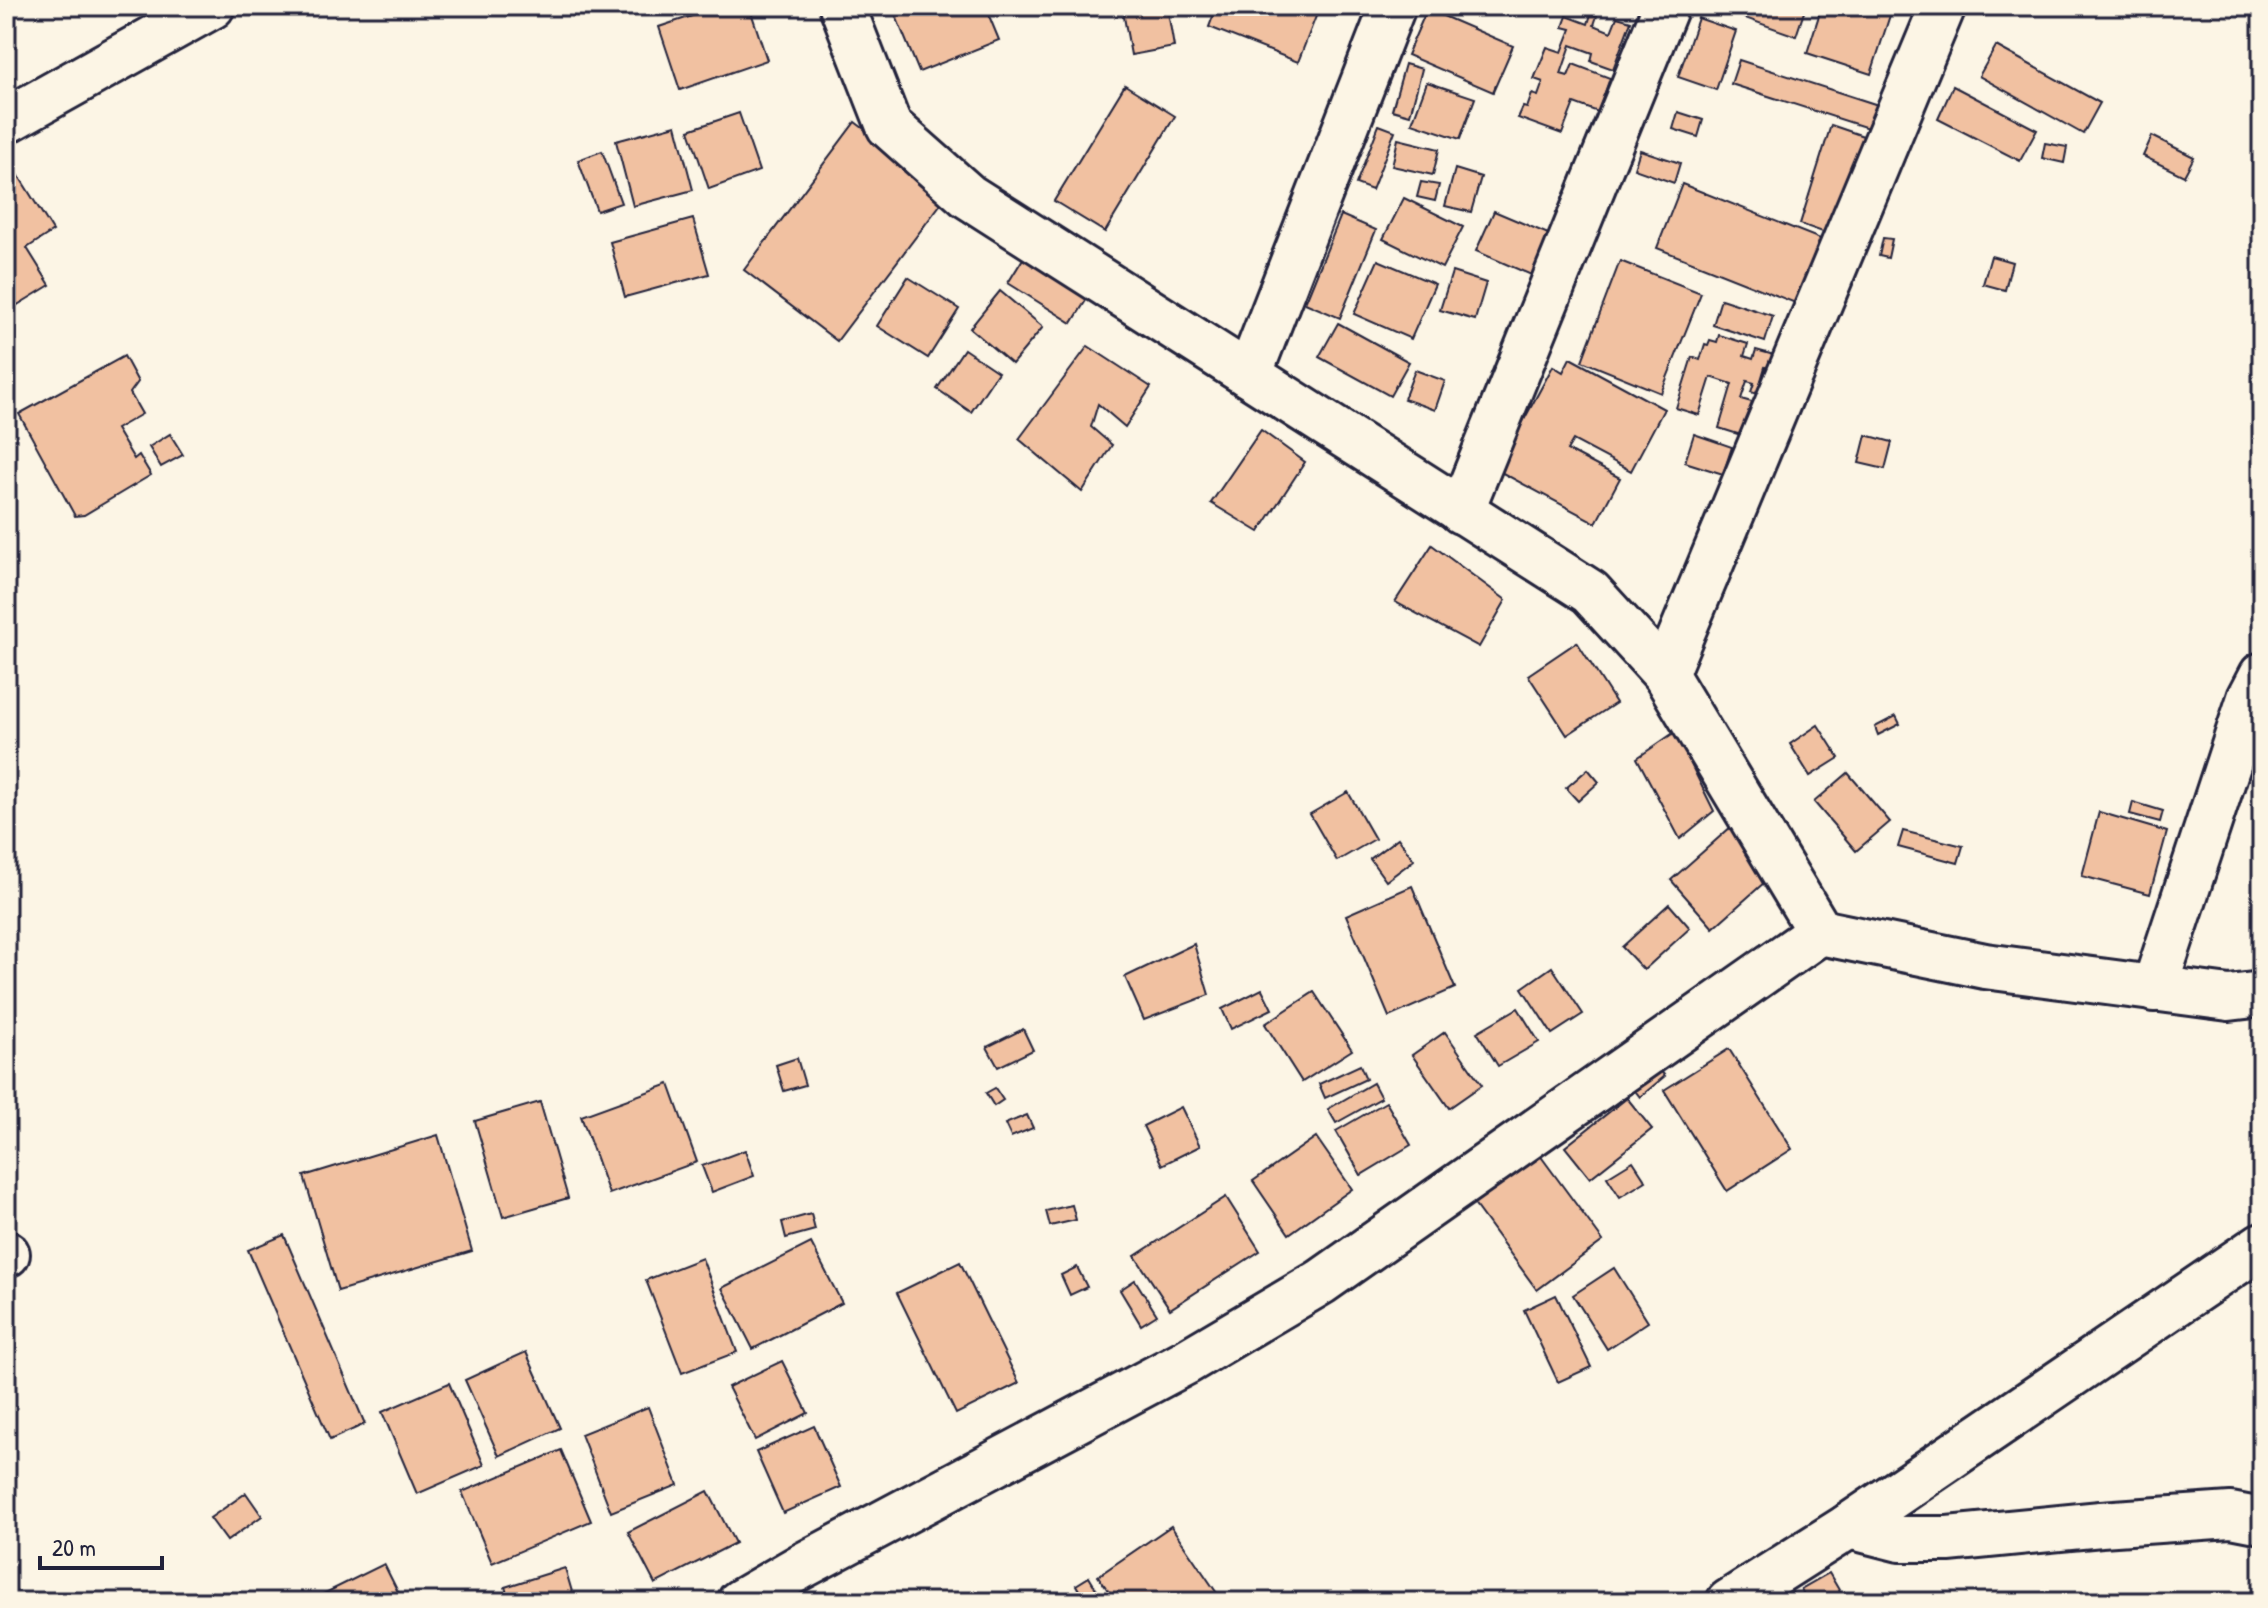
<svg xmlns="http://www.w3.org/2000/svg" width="2268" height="1608" viewBox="0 0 2268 1608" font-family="'Patrick Hand',sans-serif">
  <rect width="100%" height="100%" fill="#fcf5e5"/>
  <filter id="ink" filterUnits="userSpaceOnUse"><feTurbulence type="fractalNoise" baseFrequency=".0125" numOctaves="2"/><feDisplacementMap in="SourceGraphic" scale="16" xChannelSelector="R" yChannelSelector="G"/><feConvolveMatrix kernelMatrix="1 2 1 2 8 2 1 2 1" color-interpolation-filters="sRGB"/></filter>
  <g filter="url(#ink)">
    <g fill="#f1c1a1" stroke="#22223b" stroke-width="2">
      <path d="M722 6H749L767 60 680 90 659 27Z"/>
      <path d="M900 6H985L999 40 919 72 893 9Z"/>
      <path d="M1122 6H1167L1174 47 1131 55Z"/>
      <path d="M1217 6H1320L1298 62 1209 27Z"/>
      <path d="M1701 6H1718L1715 14 1700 9Z"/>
      <path d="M1730 6H1806L1796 36 1728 12Z"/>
      <path d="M1822 6H1883L1892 9 1871 74 1807 53Z"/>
      <path d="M1427 9 1513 46 1493 92 1407 55Z"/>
      <path d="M1591 14 1597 16 1594 25 1611 32 1617 17 1631 21 1613 69 1591 61 1593 53 1571 45 1561 74 1568 76 1573 64 1610 78 1598 112 1574 103 1562 134 1518 118 1523 107 1527 108 1532 94 1538 96 1543 82 1534 79 1547 47 1562 52 1571 29 1563 27 1567 16 1588 24Z"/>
      <path d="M1698 18 1736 31 1716 90 1678 77Z"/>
      <path d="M1996 46 2100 103 2083 134 1979 76Z"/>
      <path d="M1739 60 1878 105 1871 129 1731 84Z"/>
      <path d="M1405 64 1422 69 1410 115 1392 110Z"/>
      <path d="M1427 82 1475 98 1460 139 1412 123Z"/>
      <path d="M1125 85 1175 116 1105 232 1054 201Z"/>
      <path d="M1953 86 2037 130 2020 161 1938 119Z"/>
      <path d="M1678 112 1703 120 1698 137 1673 129Z"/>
      <path d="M739 113 759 171 709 189 689 130Z"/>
      <path d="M855 122 949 193 837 341 744 270Z"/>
      <path d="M676 125 693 190 633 206 616 141Z"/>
      <path d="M1379 125 1395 131 1372 190 1356 184Z"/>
      <path d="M1831 125 1866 137 1834 236 1800 224Z"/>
      <path d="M2152 136 2194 157 2184 176 2143 156Z"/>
      <path d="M1398 139 1439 149 1433 175 1392 166Z"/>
      <path d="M2045 143 2067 147 2064 163 2042 158Z"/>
      <path d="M1640 150 1680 163 1674 183 1634 169Z"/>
      <path d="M602 151 621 203 597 211 578 160Z"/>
      <path d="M1455 169 1481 177 1471 212 1445 206Z"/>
      <path d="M17 173 53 231 27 248 50 285 6 312V180Z"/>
      <path d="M1421 182 1439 185 1435 201 1417 197Z"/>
      <path d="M1682 184 1828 242 1803 306 1657 248Z"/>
      <path d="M1404 198 1463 227 1442 268 1383 239Z"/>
      <path d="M1494 211 1553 236 1536 277 1476 251Z"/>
      <path d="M1341 215 1376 230 1340 318 1305 303Z"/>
      <path d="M693 219 709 274 625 297 610 242Z"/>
      <path d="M1883 238 1892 239 1888 258 1879 256Z"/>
      <path d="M1029 249 1093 289 1072 323 1008 283Z"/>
      <path d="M1991 256 2012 262 2005 290 1983 284Z"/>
      <path d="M1378 260 1435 284 1411 339 1354 314Z"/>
      <path d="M1620 261 1701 293 1661 393 1582 361Z"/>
      <path d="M1452 272 1486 283 1475 320 1440 310Z"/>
      <path d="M908 277 959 309 928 358 877 326Z"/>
      <path d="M1000 291 1043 327 1012 364 970 328Z"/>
      <path d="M1721 299 1773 316 1765 342 1713 325Z"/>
      <path d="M1338 323 1409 362 1390 396 1319 357Z"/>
      <path d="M1719 335 1748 344 1744 356 1753 359 1756 350 1774 355 1770 368 1765 367 1757 394 1751 392 1754 383 1747 381 1741 399 1755 403 1744 436 1719 428 1732 384 1711 377 1699 415 1676 408 1692 357 1700 360 1705 344 1708 345 1710 340 1717 342Z"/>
      <path d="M1088 346 1151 387 1125 427 1098 404 1091 427 1112 445 1082 492 1019 439Z"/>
      <path d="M964 349 998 372 971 412 937 389Z"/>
      <path d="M124 356 138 382 130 393 142 414 116 429 134 459 139 455 151 475 84 515 75 516 19 414Z"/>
      <path d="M1570 358 1664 409 1631 471 1573 440 1567 450 1620 478 1596 523 1497 470 1553 366 1563 372Z"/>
      <path d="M1415 370 1445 381 1435 410 1404 399Z"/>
      <path d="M1261 430 1305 462 1259 532 1211 503Z"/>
      <path d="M170 434 183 455 161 467 149 447Z"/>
      <path d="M1694 434 1732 447 1723 474 1685 462Z"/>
      <path d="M1866 435 1892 442 1885 469 1859 463Z"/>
      <path d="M1432 545 1506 600 1479 647 1395 602Z"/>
      <path d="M1577 642 1616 703 1567 735 1528 675Z"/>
      <path d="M1896 716 1900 724 1878 735 1875 727Z"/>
      <path d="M1818 725 1839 758 1810 776 1790 744Z"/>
      <path d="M1675 732 1714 811 1680 839 1637 758Z"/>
      <path d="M1588 769 1599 782 1578 801 1566 788Z"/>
      <path d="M1848 773 1890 822 1856 851 1814 802Z"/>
      <path d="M1348 792 1375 839 1337 861 1310 814Z"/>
      <path d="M2133 802 2163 811 2160 822 2130 814Z"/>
      <path d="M2099 812 2167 832 2150 894 2082 876Z"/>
      <path d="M1732 826 1774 874 1713 928 1671 880Z"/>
      <path d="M1903 831 1963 846 1958 863 1898 847Z"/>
      <path d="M1398 838 1414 860 1386 881 1370 859Z"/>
      <path d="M1412 886 1455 988 1389 1017 1346 915Z"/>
      <path d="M1669 904 1690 928 1644 970 1622 947Z"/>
      <path d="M1194 944 1209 995 1144 1020 1125 977Z"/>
      <path d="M1552 967 1583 1014 1552 1034 1522 988Z"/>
      <path d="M1262 989 1272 1009 1231 1029 1222 1009Z"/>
      <path d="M1314 992 1352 1050 1302 1082 1265 1024Z"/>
      <path d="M1518 1008 1539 1042 1498 1066 1477 1032Z"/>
      <path d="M1023 1029 1033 1050 998 1067 987 1047Z"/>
      <path d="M1445 1032 1482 1085 1449 1108 1412 1055Z"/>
      <path d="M1729 1049 1792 1149 1727 1191 1664 1090Z"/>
      <path d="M797 1058 805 1085 784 1091 776 1065Z"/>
      <path d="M1653 1062 1665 1076 1640 1097 1629 1083Z"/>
      <path d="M1360 1065 1366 1079 1325 1098 1319 1084Z"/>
      <path d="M1373 1083 1381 1098 1336 1123 1328 1109Z"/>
      <path d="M669 1084 697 1162 609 1194 581 1116Z"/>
      <path d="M995 1088 1003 1100 994 1106 986 1093Z"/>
      <path d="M1627 1098 1652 1129 1590 1178 1565 1147Z"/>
      <path d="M540 1102 568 1198 503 1217 475 1121Z"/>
      <path d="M1386 1102 1411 1145 1361 1175 1336 1131Z"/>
      <path d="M1181 1107 1200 1146 1162 1165 1143 1126Z"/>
      <path d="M1027 1115 1033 1128 1011 1137 1005 1124Z"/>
      <path d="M438 1135 472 1251 338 1291 304 1176Z"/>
      <path d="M1316 1137 1352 1189 1289 1234 1253 1181Z"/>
      <path d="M1534 1147 1603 1241 1537 1290 1468 1196Z"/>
      <path d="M745 1150 754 1176 712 1192 702 1166Z"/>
      <path d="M1633 1161 1646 1181 1620 1197 1607 1177Z"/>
      <path d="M1226 1197 1260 1251 1170 1309 1135 1256Z"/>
      <path d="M1072 1205 1076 1220 1050 1226 1046 1211Z"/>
      <path d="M811 1214 815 1230 786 1238 782 1222Z"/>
      <path d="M284 1235 365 1424 330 1440 248 1250Z"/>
      <path d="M811 1243 842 1303 753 1349 722 1288Z"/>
      <path d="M702 1258 737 1352 682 1373 646 1280Z"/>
      <path d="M960 1262 1019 1383 956 1414 897 1293Z"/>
      <path d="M1077 1267 1087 1287 1070 1295 1061 1275Z"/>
      <path d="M1614 1268 1648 1322 1607 1349 1573 1295Z"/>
      <path d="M1135 1280 1157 1315 1141 1325 1120 1290Z"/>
      <path d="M1556 1295 1591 1367 1558 1382 1524 1310Z"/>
      <path d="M526 1352 560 1428 499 1456 465 1380Z"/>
      <path d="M782 1361 808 1413 755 1440 728 1387Z"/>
      <path d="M449 1383 484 1465 417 1494 382 1412Z"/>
      <path d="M648 1407 678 1485 611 1512 581 1434Z"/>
      <path d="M814 1426 841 1487 783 1513 756 1452Z"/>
      <path d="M561 1450 591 1521 492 1563 462 1492Z"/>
      <path d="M708 1491 735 1543 655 1584 628 1532Z"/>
      <path d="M246 1493 262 1516 227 1541 210 1518Z"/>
      <path d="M1171 1526 1223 1602H1116L1098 1576Z"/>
      <path d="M384 1564 403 1602H307Z"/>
      <path d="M565 1568 575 1602H510L505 1587Z"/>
      <path d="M1829 1573 1846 1602H1808L1801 1589Z"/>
      <path d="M1089 1577 1104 1602H1086L1076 1585Z"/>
      <path d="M1784 1579 1798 1602H1745Z"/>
    </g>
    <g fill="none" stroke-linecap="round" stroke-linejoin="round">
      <g stroke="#22223b" stroke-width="50">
        <g id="minor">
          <path d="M842 6 889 126 968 196 1590 592 1665 674 1820 932 1985 966 2229 998 2262 994"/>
          <path d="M6 121 212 6"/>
          <path d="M1249 375 1393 6"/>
          <path d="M1461 511 1666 6"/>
          <path d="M1665 674 1943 6"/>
          <path d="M2154 989 2250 698 2262 675"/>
          <path d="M6 1254H7"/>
          <path d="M1849 1526 1900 1539H1948L2101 1524 2231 1515 2262 1521"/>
          <path d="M740 1602 802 1566 1186 1362 1321 1282 1820 932"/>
          <path d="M1729 1602 1849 1526 2262 1245"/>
        </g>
      </g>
      <use href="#minor" stroke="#fcf5e5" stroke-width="44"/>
    </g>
  </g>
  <rect width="2268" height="1608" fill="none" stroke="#fcf5e5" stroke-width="32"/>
  <rect x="16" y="16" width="2236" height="1576" fill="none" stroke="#22223b" stroke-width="3" filter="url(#ink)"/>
  <path d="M40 1556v12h122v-12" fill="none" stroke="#22223b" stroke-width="4"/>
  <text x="52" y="1556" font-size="24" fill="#22223b" stroke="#fcf5e5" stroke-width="6" paint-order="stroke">20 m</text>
</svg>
